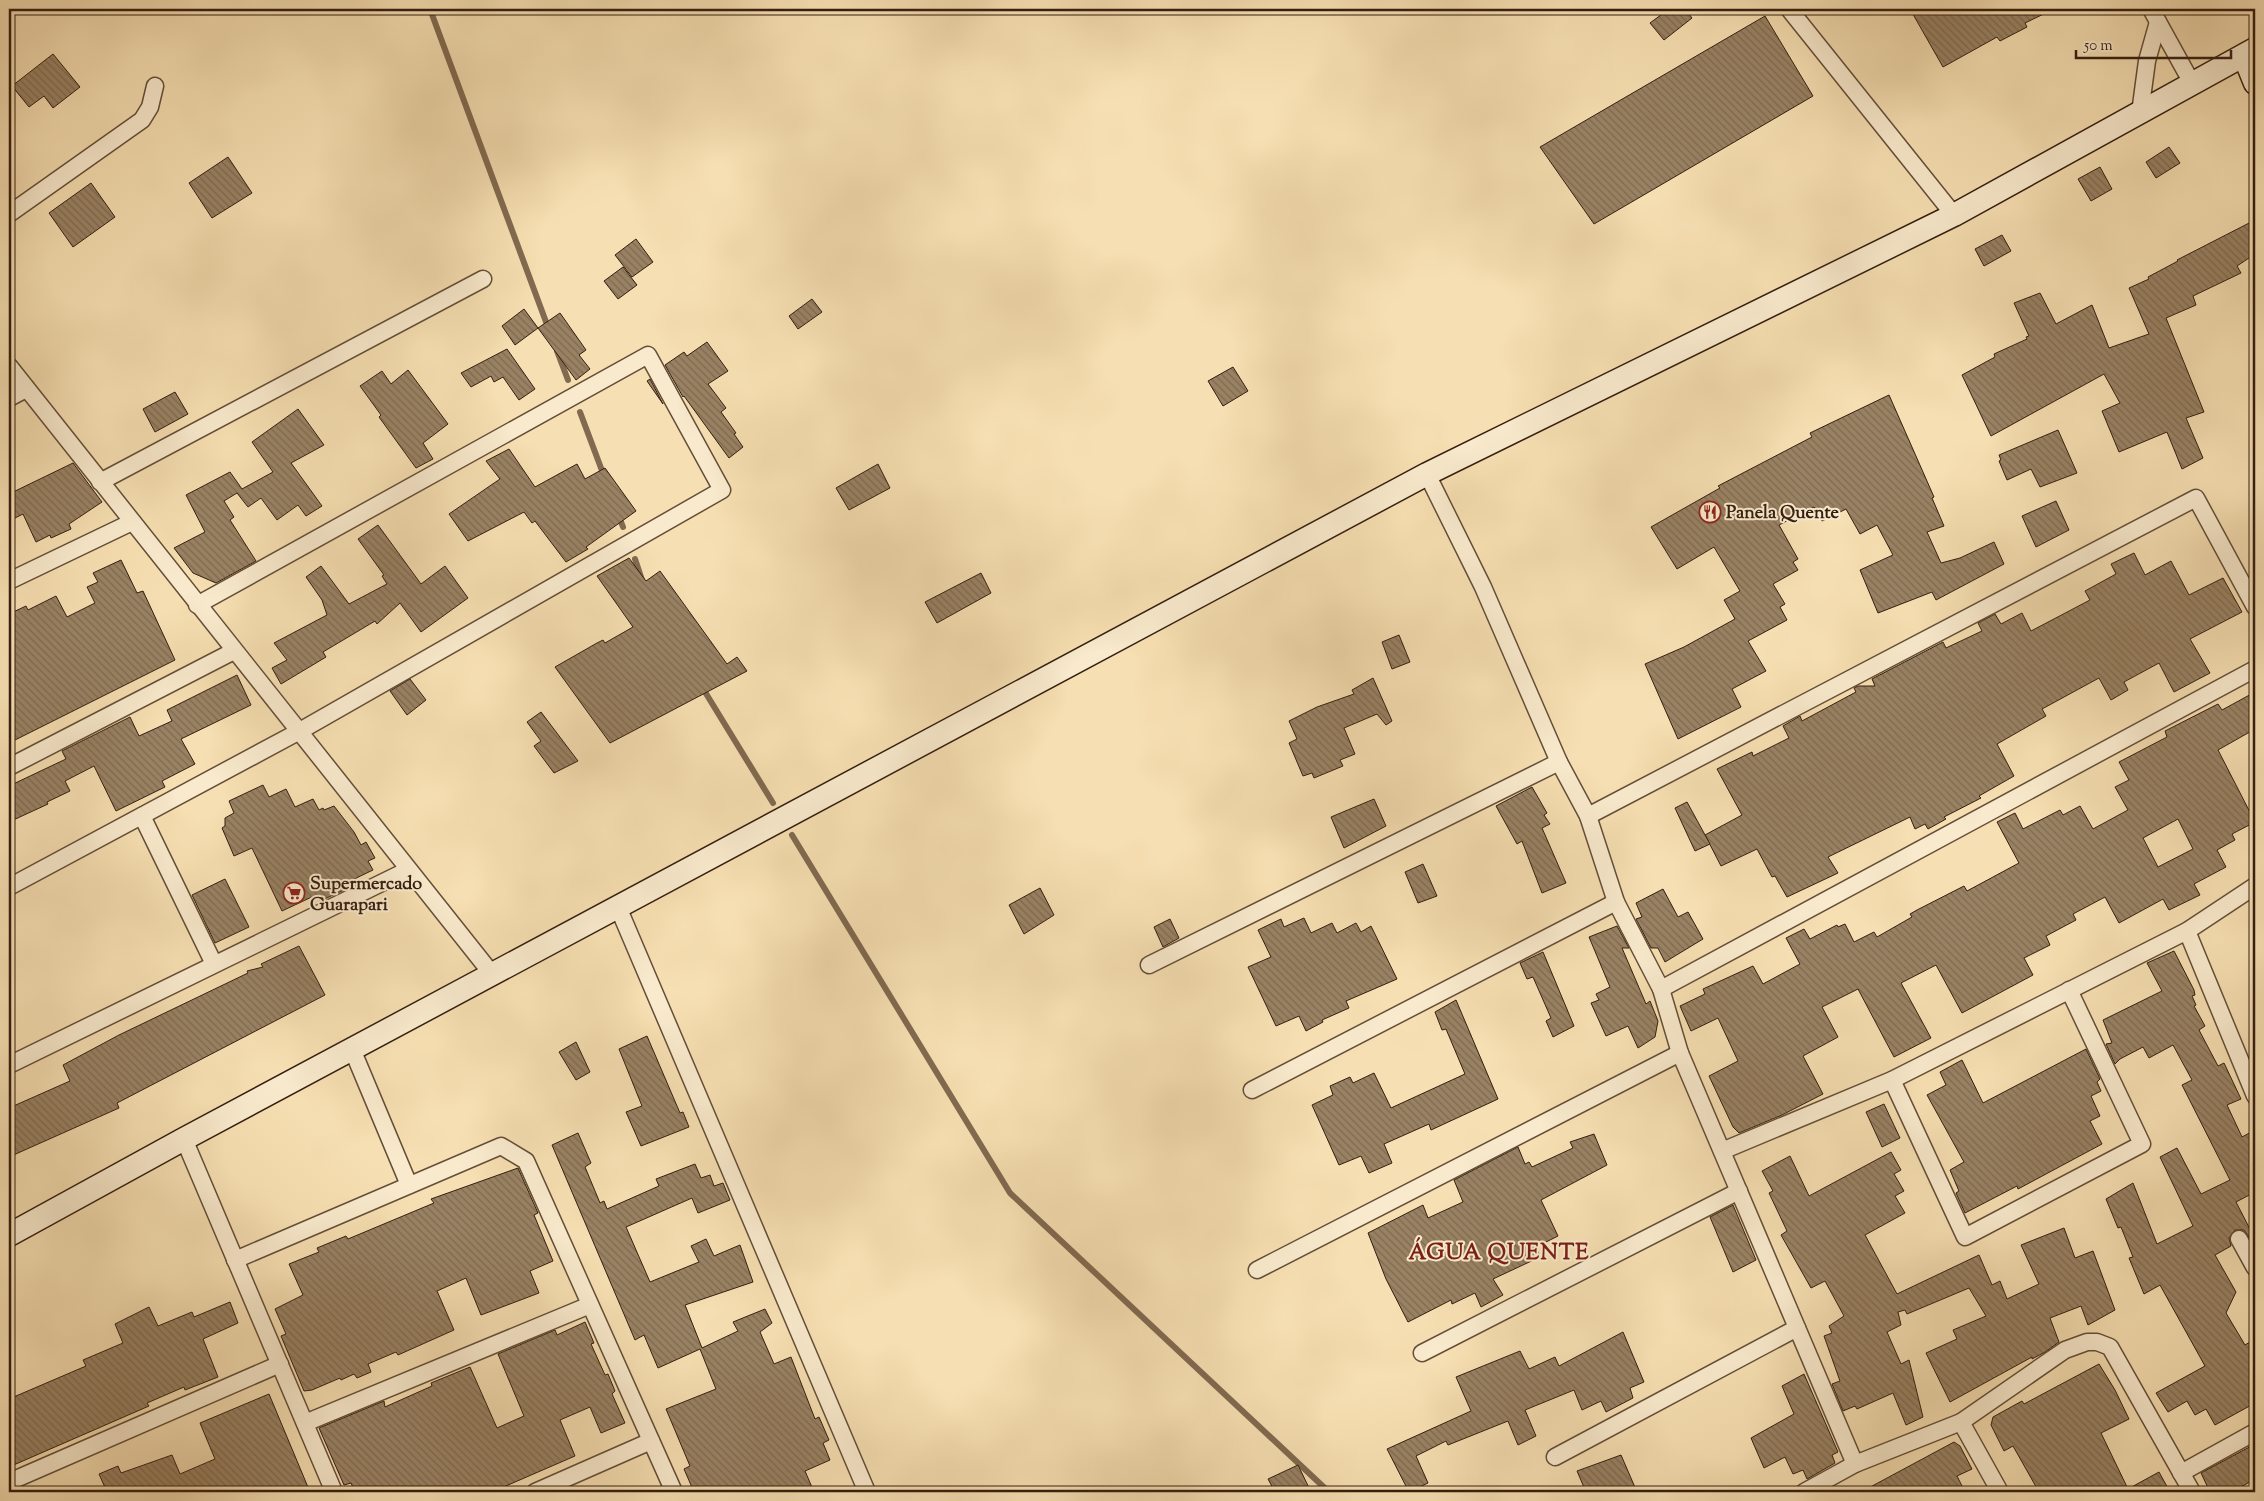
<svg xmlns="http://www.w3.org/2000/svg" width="2264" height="1501" viewBox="0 0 2264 1501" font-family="'Sorts Mill Goudy',serif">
  <defs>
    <pattern id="building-back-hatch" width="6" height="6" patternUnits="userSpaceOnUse" patternTransform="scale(1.25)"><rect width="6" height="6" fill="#998264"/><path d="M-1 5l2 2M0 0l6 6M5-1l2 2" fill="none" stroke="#7e6a51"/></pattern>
  </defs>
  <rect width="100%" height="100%" fill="#f6dfb2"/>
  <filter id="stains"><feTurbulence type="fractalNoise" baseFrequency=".004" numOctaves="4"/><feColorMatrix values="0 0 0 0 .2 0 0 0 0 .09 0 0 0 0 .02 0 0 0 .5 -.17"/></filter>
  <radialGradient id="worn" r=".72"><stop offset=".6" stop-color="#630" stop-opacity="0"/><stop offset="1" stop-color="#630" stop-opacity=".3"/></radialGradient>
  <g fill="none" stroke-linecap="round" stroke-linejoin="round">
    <g stroke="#816a50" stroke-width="6">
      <path d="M430 9 549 330"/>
      <path d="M557 351 568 380"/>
      <path d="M580 412 604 476"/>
      <path d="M618 514 623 527"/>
      <path d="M635 559 642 580"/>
      <path d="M702 687 773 803"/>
      <path d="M792 835 1010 1193 1329 1492"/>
    </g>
  </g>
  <g fill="url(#building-back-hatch)" stroke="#341e10" fill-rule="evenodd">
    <path d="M1669 9H1685L1692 18 1664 40 1650 23Z"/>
    <path d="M1910 9H2054L2025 23 2027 27 2000 41 1997 37 1943 67Z"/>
    <path d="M1765 16 1813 96 1594 224 1540 147Z"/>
    <path d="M53 54 80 87 53 108 44 96 29 107 12 86Z"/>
    <path d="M2169 147 2180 163 2156 178 2146 162Z"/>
    <path d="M228 157 252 193 212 218 189 183Z"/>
    <path d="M2100 167 2112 189 2091 201 2078 179Z"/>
    <path d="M91 183 115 217 73 247 49 213Z"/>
    <path d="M2255 220V254L2237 266 2241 273 2193 296 2196 305 2166 318 2204 412 2186 418 2203 458 2182 469 2167 432 2119 452 2102 411 2120 403 2104 374 1991 436 1962 375 1995 357 1994 354 2027 339 2026 337 2029 336 2014 303 2040 293 2056 324 2092 305 2109 348 2149 334 2129 288 2149 279 2148 277 2178 261 2177 260Z"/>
    <path d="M2002 235 2011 251 1984 266 1975 249Z"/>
    <path d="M636 239 653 262 632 277 615 255Z"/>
    <path d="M623 267 637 285 618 299 604 281Z"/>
    <path d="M812 299 822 312 798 329 789 316Z"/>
    <path d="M524 309 538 328 515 345 502 326Z"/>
    <path d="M560 313 586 350 579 355 590 369 576 380 538 328Z"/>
    <path d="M707 342 728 371 708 384 726 408 721 412 736 433 734 434 743 447 729 458 684 396 683 397 665 365 684 352 687 356Z"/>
    <path d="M507 349 535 389 519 400 503 377 494 382 491 376 471 387 461 373Z"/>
    <path d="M1233 367 1248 391 1223 406 1208 381Z"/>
    <path d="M408 370 448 424 423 443 433 459 416 468 379 417 381 415 360 386 382 371 391 384Z"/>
    <path d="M650 379 663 404 647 381Z"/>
    <path d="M175 392 188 414 155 432 143 409Z"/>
    <path d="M1889 395 1934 497 1932 498 1944 526 1927 532 1941 563 1960 558 1994 542 2004 564 1936 600 1932 592 1878 613 1860 570 1893 555 1877 525 1860 534 1846 509 1822 521 1814 507 1779 525 1798 559 1793 562 1798 570 1773 584 1785 604 1780 607 1787 620 1748 641 1766 671 1732 689 1741 707 1678 739 1645 664 1684 647 1735 619 1724 600 1740 591 1714 547 1677 569 1651 527 1720 488 1718 486 1812 437 1810 433Z"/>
    <path d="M298 409 324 445 291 463 322 506 306 516 298 505 277 520 261 498 248 507 237 493 224 501 234 517 230 520 256 561 216 583 193 573 174 548 205 532 186 495 230 472 242 489 273 472 252 442Z"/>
    <path d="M2058 430 2077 473 2040 487 2031 469 2007 480 1999 461 2001 460 1999 455Z"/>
    <path d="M509 449 535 487 577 464 585 479 605 468 636 511 586 547 588 549 566 562 535 521 532 523 524 512 468 541 449 514 500 479 486 461Z"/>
    <path d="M73 463 102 502 69 524 71 529 51 538 50 535 36 542 23 514 9 521V494Z"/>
    <path d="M878 464 890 488 849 510 836 488Z"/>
    <path d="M2056 501 2069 530 2036 547 2022 516Z"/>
    <path d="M378 525 421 584 445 566 468 598 421 632 400 603 377 624 375 621 323 652 326 657 281 684 272 668 287 660 274 643 327 615 322 600 306 577 321 566 349 604 387 584 382 576 384 575 358 539Z"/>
    <path d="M2134 553 2145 575 2171 561 2189 595 2223 578 2242 612 2190 639 2210 673 2174 692 2159 663 2124 682 2128 690 2111 700 2099 678 2042 709 2046 716 1997 744 2014 776 1979 796 1981 798 1944 817 1946 819 1928 829 1925 824 1915 829 1910 817 1828 857 1838 873 1787 897 1775 876 1772 877 1757 849 1721 866 1705 835 1742 815 1717 769 1752 752 1753 756 1789 738 1783 726 1800 716 1802 721 1856 692 1854 688 1858 686H1875L1872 679 1943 642 1946 648 1982 631 1978 623 1995 614 2001 624 2022 613 2031 631 2090 600 2085 591 2116 574 2111 564Z"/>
    <path d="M629 558 646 581 660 571 727 664 737 657 747 671 610 743 555 667 597 643 603 640 605 643 633 627 597 576Z"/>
    <path d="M121 560 137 593 143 591 175 660 9 743V614L26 606 28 610 56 596 67 617 95 603 87 587 98 582 93 573Z"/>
    <path d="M981 573 991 593 937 623 925 602Z"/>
    <path d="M1399 635 1410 662 1392 669 1382 642Z"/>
    <path d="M237 675 251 705 181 739 195 764 162 781 165 787 116 811 94 766 65 781 70 791 47 802 48 804 9 822V786L66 759 62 751 130 717 139 736 172 721 167 710Z"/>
    <path d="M1373 678 1392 721 1386 725 1377 714 1344 728 1355 754 1340 760 1343 766 1314 778 1312 773 1303 776 1289 743 1297 739 1289 721 1317 707 1354 694 1352 690Z"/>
    <path d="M410 679 426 700 407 715 390 691Z"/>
    <path d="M2255 692V729L2218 750 2255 822 2232 834 2235 840 2217 850 2226 867 2194 884 2200 895 2169 910 2163 899 2119 923 2105 897 2073 914 2076 920 2046 936 2050 945 2024 958 2033 975 1962 1013 1936 965 1901 983 1931 1038 1894 1057 1858 989 1822 1007 1838 1037 1803 1056 1823 1094 1782 1115 1739 1133 1733 1127 1709 1076 1738 1061 1718 1018 1691 1031 1680 1006 1705 994 1703 989 1753 966 1763 984 1800 964 1786 938 1804 929 1810 939 1837 925 1838 927 1845 924 1854 942 1874 932 1877 937 1912 917 1910 914 1917 910 1964 886 1967 891 2019 863 1997 822 2015 813 2023 829 2060 810 2063 815 2080 806 2093 829 2128 810 2115 787 2129 780 2119 762 2167 737 2165 731 2218 704 2222 710ZM2178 819 2193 849 2158 867 2143 838Z"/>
    <path d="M541 712 578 761 554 773 534 746 541 741 527 722Z"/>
    <path d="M263 785 269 797 286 789 295 807 313 799 319 810 323 808 324 810 334 806 354 832 361 845 366 842 375 858 368 861 373 870 350 881 353 886 320 901 316 895 282 911 252 848 234 856 222 828 225 826V818L234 813 229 801Z"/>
    <path d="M1532 787 1547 813 1544 815 1550 824 1542 828 1566 883 1542 893 1522 841 1517 844 1496 806Z"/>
    <path d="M1374 799 1386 826 1344 848 1331 817Z"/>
    <path d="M1687 802 1710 844 1695 851 1675 808Z"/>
    <path d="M1423 864 1437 896 1418 903 1405 872Z"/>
    <path d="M225 879 249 927 215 943 192 895Z"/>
    <path d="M1040 888 1054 915 1024 934 1009 905Z"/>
    <path d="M1663 889 1678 917 1688 912 1703 939 1665 962 1658 948H1651L1636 919 1642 917 1636 903Z"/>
    <path d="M1304 918 1311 933 1332 923 1337 933 1356 923 1361 932 1371 926 1397 979 1346 1001 1349 1008 1322 1020 1323 1022 1306 1031 1299 1016 1276 1026 1248 967 1271 957 1258 930 1281 919 1284 927Z"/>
    <path d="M1170 919 1179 938 1163 947 1154 927Z"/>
    <path d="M1617 926 1629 948H1622L1646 1004 1650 1001 1658 1021 1655 1037 1638 1048 1628 1026 1606 1036 1591 1003 1599 1000 1596 994 1610 987 1589 937Z"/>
    <path d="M299 946 325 995 117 1103 119 1108 9 1157V1108L70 1081 63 1065 119 1035 248 973 247 971 263 967 261 964Z"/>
    <path d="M2174 951 2194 990 2195 995 2192 996 2196 1005 2194 1006 2205 1026 2199 1030 2218 1066 2224 1063 2241 1099 2227 1105 2242 1137 2255 1130V1192L2236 1202 2253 1235 2249 1237 2244 1230H2235L2229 1238 2231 1246 2215 1255 2236 1292 2226 1313 2245 1345 2255 1339V1403L2215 1425 2206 1409 2195 1415 2187 1401 2168 1412 2156 1393 2205 1366 2160 1285 2144 1294 2129 1258 2133 1257 2121 1227 2118 1228 2106 1199 2133 1183 2157 1244 2193 1226 2160 1157 2177 1148 2201 1194 2230 1180 2182 1085 2192 1080 2173 1045 2149 1058 2143 1047 2120 1059 2115 1064 2106 1044 2112 1043 2103 1020 2162 991 2147 963Z"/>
    <path d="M1543 952 1574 1026 1553 1037 1546 1021 1551 1018 1533 977 1527 979 1520 963Z"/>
    <path d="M1456 1000 1498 1099 1431 1130 1429 1124 1384 1144 1392 1163 1369 1173 1361 1156 1339 1165 1312 1105 1333 1095 1330 1086 1350 1077 1353 1083 1374 1073 1391 1108 1465 1074 1446 1029 1442 1030 1435 1012Z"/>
    <path d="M647 1036 680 1113 683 1112 689 1127 641 1146 626 1112 642 1106 619 1049Z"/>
    <path d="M576 1042 590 1072 576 1080 559 1052Z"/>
    <path d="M2086 1049 2100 1079 2097 1082 2101 1091 2091 1096 2100 1116 2090 1121 2102 1144 2018 1189 2017 1186 1965 1213 1956 1193 1959 1191 1950 1170 1964 1162 1927 1095 1946 1085 1940 1072 1962 1060 1983 1103Z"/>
    <path d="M1884 1104 1900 1138 1882 1147 1866 1112Z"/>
    <path d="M578 1133 591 1163 585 1167 600 1203 604 1201 607 1209 659 1186 656 1179 695 1164 701 1178 710 1175 714 1186 723 1183 730 1200 698 1213 692 1198 626 1227 650 1282 699 1262 691 1246 706 1239 714 1256 740 1245 753 1282 685 1305 702 1348 738 1331 733 1322 765 1309 772 1323 760 1332 774 1364 791 1357 815 1419 819 1417 829 1440 823 1443 830 1460 805 1471 814 1492H694L684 1469 690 1466 666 1409 716 1389 700 1349 658 1368 644 1335 635 1340 552 1145Z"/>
    <path d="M1594 1134 1607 1165 1541 1200 1558 1236 1536 1247 1540 1257 1493 1279 1503 1295 1481 1307 1475 1293 1452 1304 1451 1300 1408 1322 1386 1279 1368 1233 1423 1205 1428 1218 1463 1202 1454 1180 1518 1147 1525 1164 1529 1162 1532 1167 1573 1148 1570 1142Z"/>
    <path d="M1891 1152 1901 1170 1894 1174 1904 1191 1895 1196 1905 1213 1865 1235 1897 1294 1979 1255 1992 1285 2000 1281 2007 1299 2039 1284 2021 1245 2064 1228 2075 1258 2093 1251 2115 1310 2088 1325 2081 1306 2050 1318 2059 1342 2045 1352 2032 1359V1357L1950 1402 1926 1353 1957 1339 1953 1330 1986 1316 1969 1288 1907 1314 1905 1310 1898 1312 1901 1325 1887 1332 1901 1364 1909 1360 1923 1417 1906 1425 1893 1393 1857 1409 1855 1406 1843 1411 1832 1384 1840 1381 1824 1336 1832 1333 1829 1326 1844 1316 1825 1281 1811 1288 1781 1235 1787 1231 1769 1193 1773 1191 1762 1171 1790 1156 1809 1196Z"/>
    <path d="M518 1168 538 1213 534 1215 553 1261 530 1271 539 1293 481 1315 466 1278 437 1291 454 1330 398 1355 396 1352 368 1364 371 1372 357 1378 354 1374 341 1380 340 1378 312 1390 304 1391 281 1336 286 1334 275 1309 303 1295 289 1264 319 1252 317 1248 346 1236 348 1239 434 1203 431 1199Z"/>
    <path d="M1733 1205 1756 1260 1733 1272 1710 1217Z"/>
    <path d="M230 1302 238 1323 203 1339 218 1377 185 1390 184 1387 147 1403 149 1406 9 1467V1399L86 1366 83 1360 123 1343 115 1324 149 1307 158 1326 192 1312 194 1317Z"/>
    <path d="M585 1322 594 1343 591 1344 605 1375 608 1374 615 1391 612 1394 625 1423 601 1433 590 1407 560 1420 575 1456 492 1492H355L351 1483 344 1485 319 1428 384 1401 385 1407 432 1386 431 1383 470 1367 497 1428 524 1416 498 1354 555 1330 557 1335Z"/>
    <path d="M1623 1332 1644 1382 1630 1388 1633 1398 1606 1412 1601 1401 1582 1410 1574 1390 1525 1410 1536 1436 1518 1445 1508 1421 1448 1445 1446 1441 1416 1456 1428 1483 1409 1492 1387 1449 1471 1411 1456 1377 1520 1351 1529 1369 1555 1357 1559 1366Z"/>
    <path d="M2099 1364 2115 1390 2129 1419 2101 1433 2128 1489 2159 1472 2170 1492H2039L2013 1446 2004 1451 1991 1425 1993 1417 2022 1401 2024 1404Z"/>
    <path d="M1804 1374 1838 1452 1832 1455 1835 1463 1807 1479 1803 1470 1793 1474 1785 1457 1764 1468 1751 1438 1794 1414 1782 1386Z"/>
    <path d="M269 1394 310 1492H107L99 1474 118 1466 121 1473 172 1455 180 1474 215 1459 200 1423Z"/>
    <path d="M1954 1442 1960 1446 1972 1469 1957 1476 1965 1492H1861Z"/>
    <path d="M2255 1444V1479L2232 1492H2210L2201 1473Z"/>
    <path d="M1621 1455 1637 1492H1586L1577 1471Z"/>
    <path d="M1298 1465 1311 1492H1275L1268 1479Z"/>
  </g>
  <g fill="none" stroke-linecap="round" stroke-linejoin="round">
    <g stroke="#644e38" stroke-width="19">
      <g id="street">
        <path d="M1789 9 1954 215"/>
        <path d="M2151 9 2193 85"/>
        <path d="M2140 113 2147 61 2158 22"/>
        <path d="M9 214 142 120 150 107 155 86"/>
        <path d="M9 366 492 974"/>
        <path d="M9 398 26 389"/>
        <path d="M1427 474 1483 587 1559 762 1588 816 1616 902 1661 989 1680 1053 1855 1464"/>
        <path d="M100 482 483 279"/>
        <path d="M9 581 132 522"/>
        <path d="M9 767 234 651"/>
        <path d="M142 816 214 964"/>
        <path d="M1588 816 2196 498 2255 607"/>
        <path d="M9 887 298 732 722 490 648 355 197 605"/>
        <path d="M618 907 867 1492"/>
        <path d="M2187 931 2255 1096"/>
        <path d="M1149 965 1559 762"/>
        <path d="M1661 989 2255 669"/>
        <path d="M352 1049 409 1185"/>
        <path d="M9 1065 408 870"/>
        <path d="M1892 1080 1965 1237 2142 1144 2069 990"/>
        <path d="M1252 1090 1616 902"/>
        <path d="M184 1139 334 1492"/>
        <path d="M1722 1151 1892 1080 2187 931 2255 886"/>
        <path d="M2239 1239 2255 1268"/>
        <path d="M235 1260 501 1146 526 1161 674 1492"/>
        <path d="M1257 1270 1680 1053"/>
        <path d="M1422 1353 1739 1191"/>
        <path d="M1961 1422 2000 1492"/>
        <path d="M305 1423 590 1305"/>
        <path d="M1555 1457 1797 1328"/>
        <path d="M2181 1473 2255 1432"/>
        <path d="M9 1482 280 1364"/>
        <path d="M535 1492 651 1441"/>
        <path d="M1804 1492 1855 1464 1961 1422 2065 1350 2087 1342H2097L2110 1347 2192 1492"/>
      </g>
    </g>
    <g stroke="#341e10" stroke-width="25">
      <g id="secondary">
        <path d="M2244 56 2255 83"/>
        <path d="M9 1235 184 1139 1427 474 1954 215 2255 49"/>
      </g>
    </g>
    <use href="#street" stroke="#f9eacd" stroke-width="16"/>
    <use href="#secondary" stroke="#f9eacd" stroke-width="22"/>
  </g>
  <defs>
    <g id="restaurant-ring" transform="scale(1.125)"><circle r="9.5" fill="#f9eacd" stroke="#8f2418" stroke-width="1.5"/><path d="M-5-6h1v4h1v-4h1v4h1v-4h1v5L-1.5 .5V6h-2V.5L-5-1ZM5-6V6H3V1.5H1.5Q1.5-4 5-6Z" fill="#8f2418"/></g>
    <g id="supermarket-ring" transform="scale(1.125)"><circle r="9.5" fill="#f9eacd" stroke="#8f2418" stroke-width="1.5"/><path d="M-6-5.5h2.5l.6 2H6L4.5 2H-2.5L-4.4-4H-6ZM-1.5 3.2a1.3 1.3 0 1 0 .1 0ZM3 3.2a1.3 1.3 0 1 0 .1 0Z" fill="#8f2418"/></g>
  </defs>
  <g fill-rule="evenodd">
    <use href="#restaurant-ring" x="1710" y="512"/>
    <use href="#supermarket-ring" x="294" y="893"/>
  </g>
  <g text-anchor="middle" stroke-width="4" stroke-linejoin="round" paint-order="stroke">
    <g font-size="18" font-weight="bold" fill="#341e10" stroke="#f9eacd" text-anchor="start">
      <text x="1726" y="518">Panela Quente</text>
      <text x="310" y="889">Supermercado<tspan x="310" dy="21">Guarapari</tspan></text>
    </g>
    <g font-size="22" font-weight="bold" letter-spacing="1" fill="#7a1f14" stroke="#f9eacd">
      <text x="1499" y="1259">ÁGUA QUENTE</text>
    </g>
  </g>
  <rect width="2264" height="1501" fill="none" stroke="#f6dfb2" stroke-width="30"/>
  <rect x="10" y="10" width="2244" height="1481" fill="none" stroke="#341e10" stroke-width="2.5"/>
  <rect x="15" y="15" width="2234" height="1471" fill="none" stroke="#341e10"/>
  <path d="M2076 50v8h155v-8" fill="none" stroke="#341e10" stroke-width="2.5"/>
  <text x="2084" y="50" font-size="15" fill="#341e10" stroke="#f9eacd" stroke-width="4" paint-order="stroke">50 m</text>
  <rect width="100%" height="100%" filter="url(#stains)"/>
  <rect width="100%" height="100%" fill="url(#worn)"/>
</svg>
